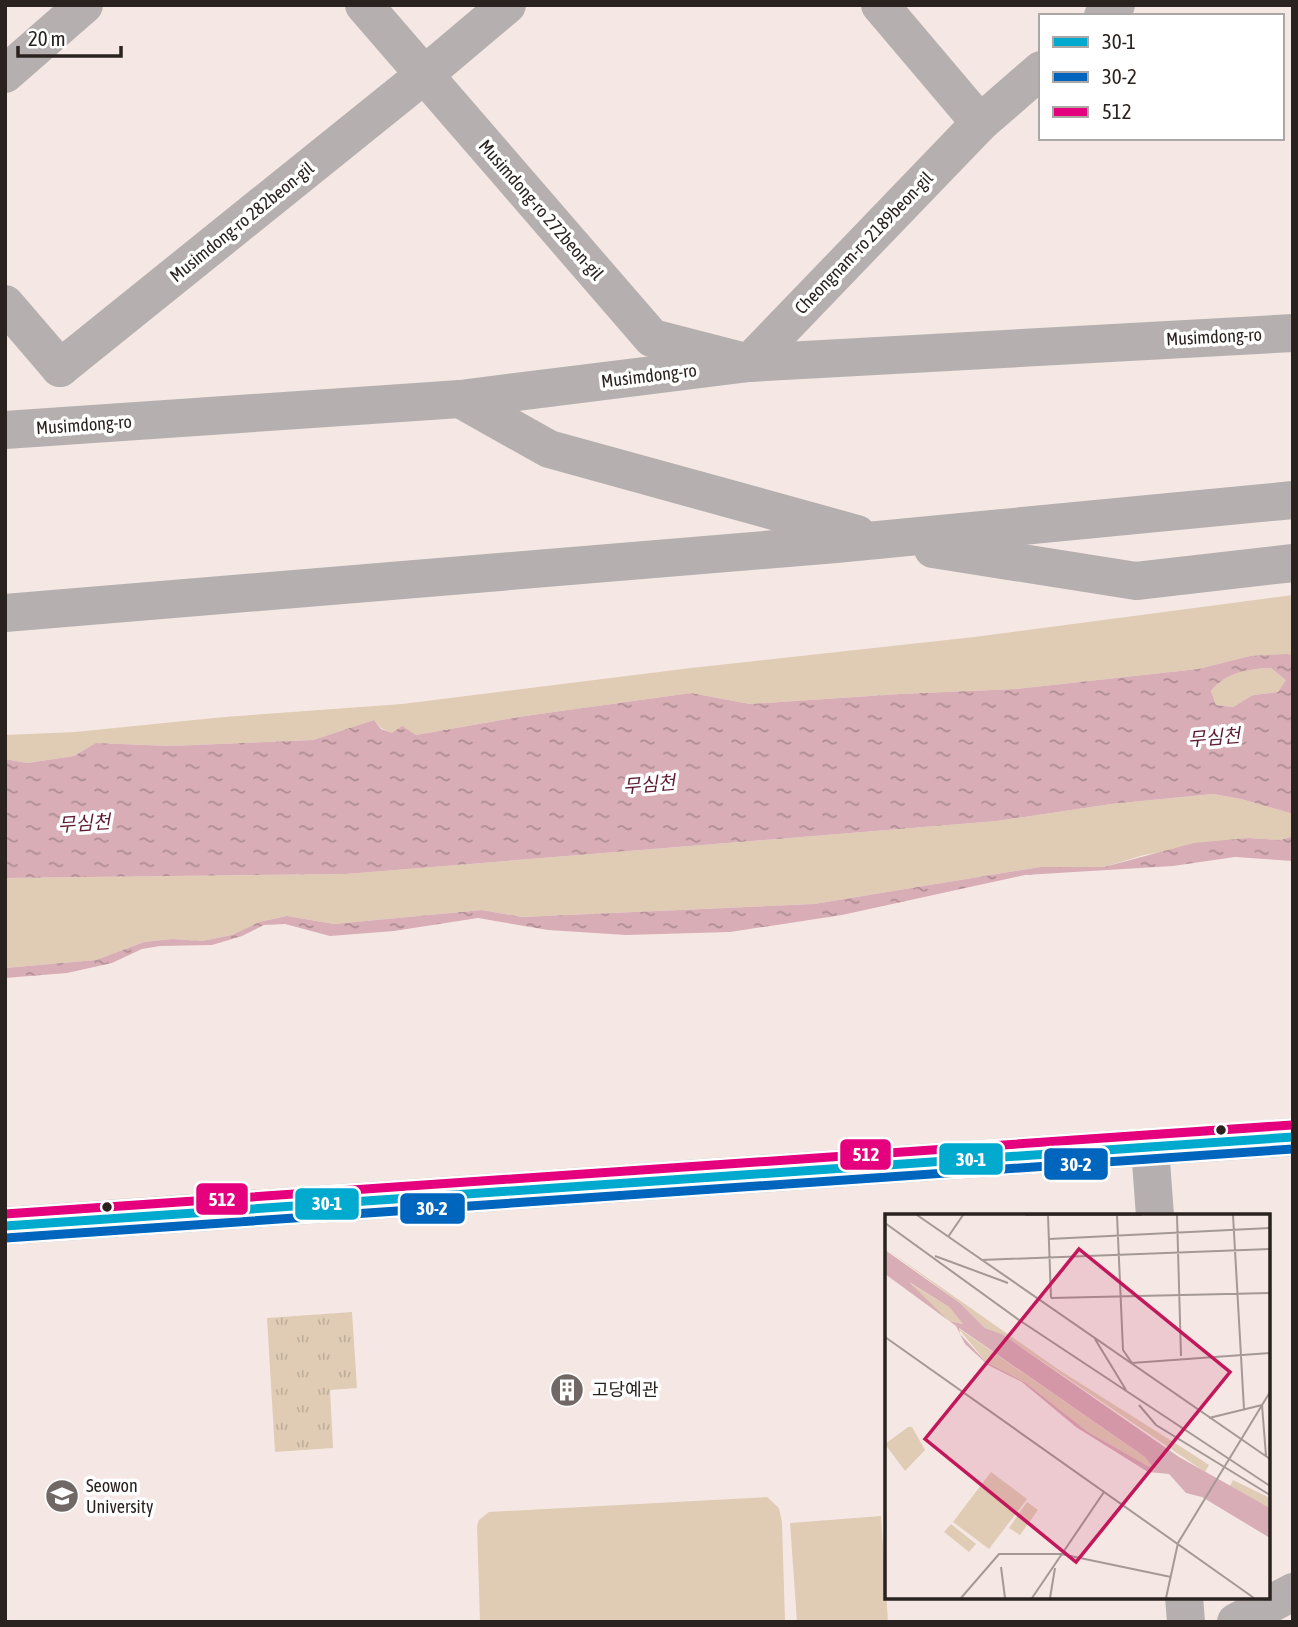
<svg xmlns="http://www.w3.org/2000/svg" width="1298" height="1627" viewBox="0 0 1298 1627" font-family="'Asap Condensed','Noto Sans KR',sans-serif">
  <defs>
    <pattern id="park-tufts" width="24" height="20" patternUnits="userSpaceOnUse" patternTransform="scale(1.75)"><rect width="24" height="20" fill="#e0ccb5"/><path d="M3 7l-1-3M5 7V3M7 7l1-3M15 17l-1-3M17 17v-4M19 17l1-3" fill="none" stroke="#c0af9b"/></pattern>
    <pattern id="water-ripples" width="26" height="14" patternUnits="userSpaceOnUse" patternTransform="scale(1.75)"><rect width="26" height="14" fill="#d8adb5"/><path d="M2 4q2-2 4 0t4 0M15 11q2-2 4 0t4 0" fill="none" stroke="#af8c93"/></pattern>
  </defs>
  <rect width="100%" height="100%" fill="#f5e8e4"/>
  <g fill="#e0ccb5">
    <path d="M1293 595V655L1250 656 1198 669 1016 689 900 694 750 704 691 693 525 716 416 735 393 734 381 728 374 720 313 740 170 746 97 743 74 756 27 763 5 759V735L75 732 224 717 402 704 691 668 974 637Z"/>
    <path d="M1271 668 1287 680 1278 692 1253 695 1233 707 1216 705 1211 691C1226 672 1248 669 1271 668Z"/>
    <path d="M1213 794 1241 799 1293 814V836L1281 840 1248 838 1144 855 1104 867H1040L814 904 522 917 482 910 334 924 287 916 259 922 232 935 202 941 172 939 144 942 96 960 5 968V878L346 874 997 821 1111 804Z"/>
    <path d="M767 1497 779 1508 782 1522 785 1622H480L477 1526 479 1520 489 1512Z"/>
    <path d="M881 1516 888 1622H797L790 1523Z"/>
  </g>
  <path fill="url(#park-tufts)" d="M352 1312 357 1388 330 1390 333 1448 275 1452 267 1318Z"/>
  <g fill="url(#water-ripples)" fill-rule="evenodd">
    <path d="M1286 654 1293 655V814L1241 799 1213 794 1111 804 997 821 346 874 5 878V759L27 763 74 756 96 743 170 746 313 740 374 720 381 729 392 733 402 726 416 735 525 716 691 693 750 704 900 694 1016 689 1198 669 1250 656ZM1271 668 1286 680 1278 692 1253 695 1233 707 1216 705 1211 691C1226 672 1249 669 1271 668Z"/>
    <path d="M1293 836V861L1235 857 1173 866 1025 875 842 915 730 932 626 935 548 930 478 918 394 931 330 936 285 924 264 925 242 936 212 945 160 946 142 949 112 963 67 973 5 978V968L96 960 144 942 172 939 202 941 232 935 259 922 287 916 334 924 482 910 522 917 814 904 1040 867H1104L1194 843 1248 838 1281 840Z"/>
  </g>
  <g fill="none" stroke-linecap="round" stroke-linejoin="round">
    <g stroke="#b5b0af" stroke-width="38">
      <path d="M364 5 652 338 749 363 980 123 1041 70"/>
      <path d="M880 5 980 123"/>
      <path d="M1103 16 1116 5"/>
      <path d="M5 74 84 5"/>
      <path d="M5 304 60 368"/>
      <path d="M60 368 424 75 507 5"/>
      <path d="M460 399 549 449 857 534"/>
      <path d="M5 430 460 399 749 363 1293 333"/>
      <path d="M933 549 1136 581 1293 563"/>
      <path d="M5 613 836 544 1293 500"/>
      <path d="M1150 1148 1155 1216"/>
      <path d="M5 1226 1293 1137"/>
      <path d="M1184 1597 1186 1622"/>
      <path d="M1236 1622 1293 1592"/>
    </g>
    <g stroke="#fff" stroke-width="14">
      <path id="bus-1" d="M5 1226 1293 1137"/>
    </g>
    <g stroke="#fff" stroke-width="14">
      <path id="bus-2" d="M6 1238 1293 1149"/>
    </g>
    <g stroke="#fff" stroke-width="14">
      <path id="bus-3" d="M5 1214 1292 1125"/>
    </g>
    <use href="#bus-1" stroke="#00a9ce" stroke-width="9"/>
    <use href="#bus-2" stroke="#0065bd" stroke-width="9"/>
    <use href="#bus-3" stroke="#e5007d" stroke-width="9"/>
  </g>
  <defs>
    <g id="building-disc" transform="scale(1.75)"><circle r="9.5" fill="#716764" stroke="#fff"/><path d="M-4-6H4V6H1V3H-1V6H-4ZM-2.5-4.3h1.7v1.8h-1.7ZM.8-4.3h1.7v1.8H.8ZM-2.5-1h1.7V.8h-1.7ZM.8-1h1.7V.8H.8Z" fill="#fff"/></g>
    <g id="university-disc" transform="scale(1.75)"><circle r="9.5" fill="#716764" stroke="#fff"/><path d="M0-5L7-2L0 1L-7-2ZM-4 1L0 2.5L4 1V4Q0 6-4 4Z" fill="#fff"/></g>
  </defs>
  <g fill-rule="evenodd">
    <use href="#building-disc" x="567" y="1390"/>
    <use href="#university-disc" x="62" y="1496"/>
  </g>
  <g fill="#2a221f" stroke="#fff" stroke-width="2.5">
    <circle cx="1221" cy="1130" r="6"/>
    <circle cx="107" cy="1207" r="6"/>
  </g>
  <g text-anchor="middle" stroke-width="7" stroke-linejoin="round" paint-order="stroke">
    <g font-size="18" fill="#2a221f" stroke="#fff">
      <text transform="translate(541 210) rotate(49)" y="6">Musimdong-ro 272beon-gil</text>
      <text transform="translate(242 222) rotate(-39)" y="6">Musimdong-ro 282beon-gil</text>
      <text transform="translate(864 243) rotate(-46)" y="6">Cheongnam-ro 2189beon-gil</text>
      <text transform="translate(1214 337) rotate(-3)" y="6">Musimdong-ro</text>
      <text transform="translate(649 376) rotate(-7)" y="6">Musimdong-ro</text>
      <text transform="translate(84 425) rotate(-4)" y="6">Musimdong-ro</text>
    </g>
    <g font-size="18" fill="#2a221f" stroke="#fff" text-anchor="start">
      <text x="592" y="1396">고당예관</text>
      <text x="86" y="1492">Seowon<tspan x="86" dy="21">University</tspan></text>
    </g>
    <g font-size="19" font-style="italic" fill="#5d1b30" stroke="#fff">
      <text transform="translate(1214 737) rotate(-5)" y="7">무심천</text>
      <text transform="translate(649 784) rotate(-5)" y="7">무심천</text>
      <text transform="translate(84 823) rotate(-4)" y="7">무심천</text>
    </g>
  </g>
  <g transform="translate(885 1214)">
    <rect width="385" height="385" fill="#f5e8e4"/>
    <path d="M0 34 174 156 312 243 324 251 320 258 117 120 100 114 75 89ZM23 68 64 93 78 110 64 107ZM73 114 260 243 270 256 203 218 141 169 101 148ZM23 213H27L40 236 20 257 0 230ZM106 258 142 285 104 335 68 308ZM348 266 385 284V294L345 272ZM142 288 153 296 135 321 124 314ZM66 310 91 330 84 338 59 318Z" fill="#e0ccb5"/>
    <path d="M0 36 75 89 100 114 117 120 294 243 385 294V324L317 283 301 279 284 260 263 258 191 213 137 168 103 151 80 130 71 112 0 60ZM24 68 64 93 78 110 64 107ZM74 114 260 243 270 256 203 218 141 169 101 148 75 120Z" fill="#d8adb5" fill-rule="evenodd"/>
    <path fill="none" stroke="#a49995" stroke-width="2" d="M32 1 385 245M140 1H257M163 1 166 84M232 1 238 136 247 149 385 139M292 1 296 142M348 1 359 195M0 9 134 106 385 272M63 23 78 1M164 25 385 14M50 42 123 69M96 46 385 35M166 84 385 79M0 123 369 384M210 125 241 176M254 191 271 211 385 281M324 204 377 191 381 242M116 353 120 384M76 384 114 340H176L286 363M147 384 219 278M165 384 170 354M281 384 293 329 385 178"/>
    <path fill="#c2185b" fill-opacity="0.15" stroke="#c2185b" stroke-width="3.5" d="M194 35 345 158 191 348 40 225Z"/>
    <rect width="385" height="385" fill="none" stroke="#2a221f" stroke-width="3.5"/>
  </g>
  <g stroke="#fff" stroke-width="2.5">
    <rect x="839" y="1138" width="53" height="33" rx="7" fill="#e5007d"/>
    <rect x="938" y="1142" width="66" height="34" rx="7" fill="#00a9ce"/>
    <rect x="1043" y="1147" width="66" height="34" rx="7" fill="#0065bd"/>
    <rect x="195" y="1182" width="54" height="34" rx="7" fill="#e5007d"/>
    <rect x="294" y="1187" width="66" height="34" rx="7" fill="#00a9ce"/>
    <rect x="399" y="1192" width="67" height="33" rx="7" fill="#0065bd"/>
  </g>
  <g font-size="19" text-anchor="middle" font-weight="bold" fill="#fff">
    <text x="866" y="1161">512</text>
    <text x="971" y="1166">30-1</text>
    <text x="1076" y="1171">30-2</text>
    <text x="222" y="1206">512</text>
    <text x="327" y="1210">30-1</text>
    <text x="432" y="1215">30-2</text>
  </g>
  <rect width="1298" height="1627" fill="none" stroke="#2a221f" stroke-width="14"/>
  <rect x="1039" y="14" width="245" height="126" fill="#ffffff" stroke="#aaa7a5" stroke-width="2"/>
  <rect x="1053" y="37" width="35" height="10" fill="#00a9ce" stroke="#aaa7a5" stroke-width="2"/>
  <text x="1102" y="49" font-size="21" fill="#2a221f">30-1</text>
  <rect x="1053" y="72" width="35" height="10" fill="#0065bd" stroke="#aaa7a5" stroke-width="2"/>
  <text x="1102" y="84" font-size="21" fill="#2a221f">30-2</text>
  <rect x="1053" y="107" width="35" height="10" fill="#e5007d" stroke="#aaa7a5" stroke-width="2"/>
  <text x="1102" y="119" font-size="21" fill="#2a221f">512</text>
  <path d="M18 46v10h103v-10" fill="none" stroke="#2a221f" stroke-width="3.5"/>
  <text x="28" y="46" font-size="21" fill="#2a221f" stroke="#ffffff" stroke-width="5" paint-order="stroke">20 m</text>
</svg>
